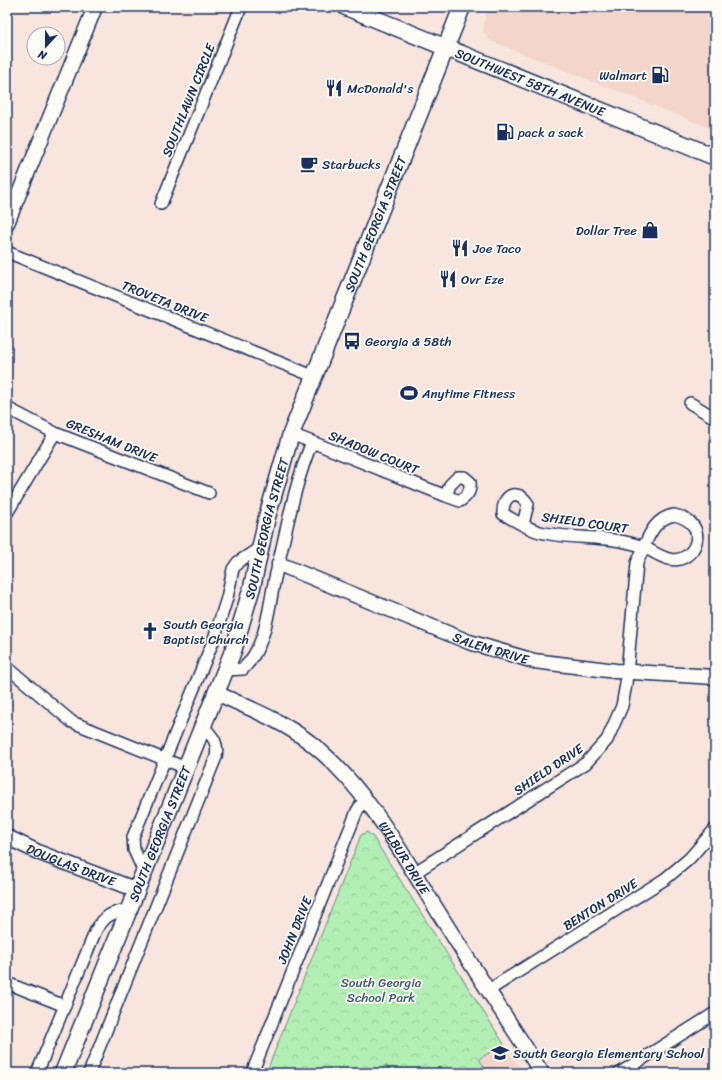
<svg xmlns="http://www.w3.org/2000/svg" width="722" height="1080" viewBox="0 0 722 1080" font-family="Sriracha,sans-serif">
  <defs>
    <pattern id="park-crowns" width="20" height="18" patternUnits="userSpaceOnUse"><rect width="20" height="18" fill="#b3efb4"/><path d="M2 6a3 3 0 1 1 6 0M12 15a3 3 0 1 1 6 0" fill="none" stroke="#99cd9d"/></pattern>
  </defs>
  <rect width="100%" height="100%" fill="#f7e5de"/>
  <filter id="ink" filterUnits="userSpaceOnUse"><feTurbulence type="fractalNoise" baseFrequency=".025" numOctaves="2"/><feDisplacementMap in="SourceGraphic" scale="8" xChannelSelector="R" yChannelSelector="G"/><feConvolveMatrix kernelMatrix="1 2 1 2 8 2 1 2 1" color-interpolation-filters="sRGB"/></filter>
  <g filter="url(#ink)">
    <g fill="#f3d5cc">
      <path d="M487 7H715V130L489 40 483 31Z"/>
      <path d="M504 1044 523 1073H488L479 1059Z"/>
    </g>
    <path fill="url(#park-crowns)" stroke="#678f89" d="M367 832 373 837 504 1044 479 1059 488 1073H399L385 1066 381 1073H266L361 835Z"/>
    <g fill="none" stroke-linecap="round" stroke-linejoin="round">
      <g stroke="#1b2f5e" stroke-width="14">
        <g id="minor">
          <path d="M161 204 241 7"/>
          <path d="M7 252 313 376"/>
          <path d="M690 403 715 418"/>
          <path d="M7 408 55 433 209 493"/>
          <path d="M291 434 312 442 446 496 460 501C467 496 471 492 470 482L464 477H458L450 485 446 496"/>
          <path d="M7 513 55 433"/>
          <path d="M674 515C714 523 694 566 669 559 660 557 652 551 644 547 650 532 657 518 674 515Z"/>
          <path d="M7 667 72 722 186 768"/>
          <path d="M225 670 243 669C267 645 268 610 275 578 286 533 294 485 312 442"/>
          <path d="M144 872 134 850 133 837 214 639 227 598 233 569 238 562 261 547"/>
          <path d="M414 873 586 763 607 740 622 706 626 684 637 563 644 547C610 535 579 540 545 533 531 531 516 521 503 514 502 495 517 487 528 504L523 524"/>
          <path d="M7 983 65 1006"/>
          <path d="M489 990 665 879 689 859 715 829"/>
          <path d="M37 1073 96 930C106 915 110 913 128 910"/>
          <path d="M89 1073 216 757C219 742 212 736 203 726"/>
          <path d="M252 1073 357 811 365 799"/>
          <path d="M620 1073 715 1013"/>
        </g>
      </g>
      <g stroke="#1b2f5e" stroke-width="17">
        <g id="tertiary">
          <path d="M7 223 95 7"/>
          <path id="s1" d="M279 564 469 642 534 661 616 671 715 677"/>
          <path id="s2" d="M216 693C249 708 283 721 312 744 366 787 401 852 437 910 471 965 507 1019 542 1073"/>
          <path id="s3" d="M7 837 40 853 137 890"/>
        </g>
      </g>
      <g stroke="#1b2f5e" stroke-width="19">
        <g id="secondary">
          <path id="s4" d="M346 7 715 157"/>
          <path id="s5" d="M63 1073 233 651 252 587 267 517 291 434 462 7"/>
        </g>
      </g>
      <use href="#minor" stroke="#fdfcf7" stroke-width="11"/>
      <use href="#tertiary" stroke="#fdfcf7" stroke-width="14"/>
      <use href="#secondary" stroke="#fdfcf7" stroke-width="16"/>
    </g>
  </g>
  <defs>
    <g id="fuel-bare" transform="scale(1.38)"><path d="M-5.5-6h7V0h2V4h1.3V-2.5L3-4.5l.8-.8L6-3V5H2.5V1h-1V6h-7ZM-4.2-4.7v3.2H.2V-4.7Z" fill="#1b2f5e" stroke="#fdfcf7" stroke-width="2.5" paint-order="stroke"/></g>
    <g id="restaurant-bare" transform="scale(1.38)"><path d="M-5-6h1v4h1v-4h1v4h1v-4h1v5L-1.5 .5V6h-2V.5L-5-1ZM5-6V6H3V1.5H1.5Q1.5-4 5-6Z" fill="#1b2f5e" stroke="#fdfcf7" stroke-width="2.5" paint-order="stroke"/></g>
    <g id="cafe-bare" transform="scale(1.38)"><path d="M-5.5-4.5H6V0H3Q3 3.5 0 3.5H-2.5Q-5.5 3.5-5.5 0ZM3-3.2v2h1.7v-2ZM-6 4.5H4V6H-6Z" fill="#1b2f5e" stroke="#fdfcf7" stroke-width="2.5" paint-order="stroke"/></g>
    <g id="shop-bare" transform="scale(1.38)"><path d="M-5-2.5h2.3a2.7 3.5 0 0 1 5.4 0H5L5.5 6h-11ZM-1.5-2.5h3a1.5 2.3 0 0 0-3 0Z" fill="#1b2f5e" stroke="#fdfcf7" stroke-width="2.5" paint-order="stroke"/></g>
    <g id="bus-bare" transform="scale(1.38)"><path d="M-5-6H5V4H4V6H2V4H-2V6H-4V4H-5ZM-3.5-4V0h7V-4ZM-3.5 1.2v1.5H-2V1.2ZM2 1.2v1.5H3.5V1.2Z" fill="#1b2f5e" stroke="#fdfcf7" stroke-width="2.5" paint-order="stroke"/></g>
    <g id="stadium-bare" transform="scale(1.38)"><path d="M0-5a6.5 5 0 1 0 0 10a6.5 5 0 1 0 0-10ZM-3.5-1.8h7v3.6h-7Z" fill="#1b2f5e" stroke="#fdfcf7" stroke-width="2.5" paint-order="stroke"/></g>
    <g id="church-bare" transform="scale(1.38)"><path d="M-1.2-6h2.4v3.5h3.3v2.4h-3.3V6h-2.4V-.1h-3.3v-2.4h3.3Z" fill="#1b2f5e" stroke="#fdfcf7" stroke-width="2.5" paint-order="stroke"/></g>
    <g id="school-bare" transform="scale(1.38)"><path d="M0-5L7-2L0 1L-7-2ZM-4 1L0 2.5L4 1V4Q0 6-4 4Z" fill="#1b2f5e" stroke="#fdfcf7" stroke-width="2.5" paint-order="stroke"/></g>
  </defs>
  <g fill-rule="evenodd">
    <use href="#fuel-bare" x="660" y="75"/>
    <use href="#restaurant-bare" x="334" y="88"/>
    <use href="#fuel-bare" x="505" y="132"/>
    <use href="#cafe-bare" x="309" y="164"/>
    <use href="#shop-bare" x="650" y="230"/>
    <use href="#restaurant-bare" x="460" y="248"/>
    <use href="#restaurant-bare" x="448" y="279"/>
    <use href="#bus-bare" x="352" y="341"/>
    <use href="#stadium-bare" x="409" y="393"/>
    <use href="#church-bare" x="150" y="631"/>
    <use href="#school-bare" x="500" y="1053"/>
  </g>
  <g text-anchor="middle" stroke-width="3.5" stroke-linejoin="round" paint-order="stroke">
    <g font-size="13" fill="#1b2f5e" stroke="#fdfcf7" text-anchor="start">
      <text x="647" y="80" text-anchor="end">Walmart</text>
      <text x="347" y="93">McDonald's</text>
      <text x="518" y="137">pack a sack</text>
      <text x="322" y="169">Starbucks</text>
      <text x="637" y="235" text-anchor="end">Dollar Tree</text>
      <text x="473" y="253">Joe Taco</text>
      <text x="461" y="284">Ovr Eze</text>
      <text x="365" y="346">Georgia &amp; 58th</text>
      <text x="422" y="398">Anytime Fitness</text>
      <text x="163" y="629">South Georgia<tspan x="163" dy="15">Baptist Church</tspan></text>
      <text x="513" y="1058">South Georgia Elementary School</text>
    </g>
    <g font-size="13" fill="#1b2f5e" stroke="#fdfcf7">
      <text dy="5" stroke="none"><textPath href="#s4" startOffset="199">SOUTHWEST 58TH AVENUE</textPath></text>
      <text transform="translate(188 100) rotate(-68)" y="5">SOUTHLAWN CIRCLE</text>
      <text dy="5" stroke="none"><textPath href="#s5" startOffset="906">SOUTH GEORGIA STREET</textPath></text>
      <text transform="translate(165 301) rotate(22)" y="5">TROVETA DRIVE</text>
      <text transform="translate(112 440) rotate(22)" y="5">GRESHAM DRIVE</text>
      <text transform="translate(374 452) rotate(22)" y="5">SHADOW COURT</text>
      <text transform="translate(585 522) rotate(8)" y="5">SHIELD COURT</text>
      <text dy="5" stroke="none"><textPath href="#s5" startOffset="582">SOUTH GEORGIA STREET</textPath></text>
      <text dy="5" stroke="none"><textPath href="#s1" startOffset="228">SALEM DRIVE</textPath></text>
      <text transform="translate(548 769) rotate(-34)" y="5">SHIELD DRIVE</text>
      <text dy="5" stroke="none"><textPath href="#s5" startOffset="258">SOUTH GEORGIA STREET</textPath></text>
      <text dy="5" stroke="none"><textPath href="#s2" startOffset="256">WILBUR DRIVE</textPath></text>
      <text dy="5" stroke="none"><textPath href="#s3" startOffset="70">DOUGLAS DRIVE</textPath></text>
      <text transform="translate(600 904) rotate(-32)" y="5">BENTON DRIVE</text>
      <text transform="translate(294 930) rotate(-68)" y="5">JOHN DRIVE</text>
    </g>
    <g font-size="13" fill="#415f74" stroke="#fdfcf7">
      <text x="381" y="987">South Georgia<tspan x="381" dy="15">School Park</tspan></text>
    </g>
  </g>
  <rect width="722" height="1080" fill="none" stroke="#fdfcf7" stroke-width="24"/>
  <rect x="12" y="12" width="698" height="1056" fill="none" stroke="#1b2f5e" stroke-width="1.5" filter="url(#ink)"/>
  <g transform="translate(46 46) rotate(202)"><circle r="19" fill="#fdfcf7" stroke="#a3aaba"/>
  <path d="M0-3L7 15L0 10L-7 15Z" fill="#1b2f5e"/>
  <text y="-6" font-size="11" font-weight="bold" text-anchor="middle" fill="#1b2f5e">N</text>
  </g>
</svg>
